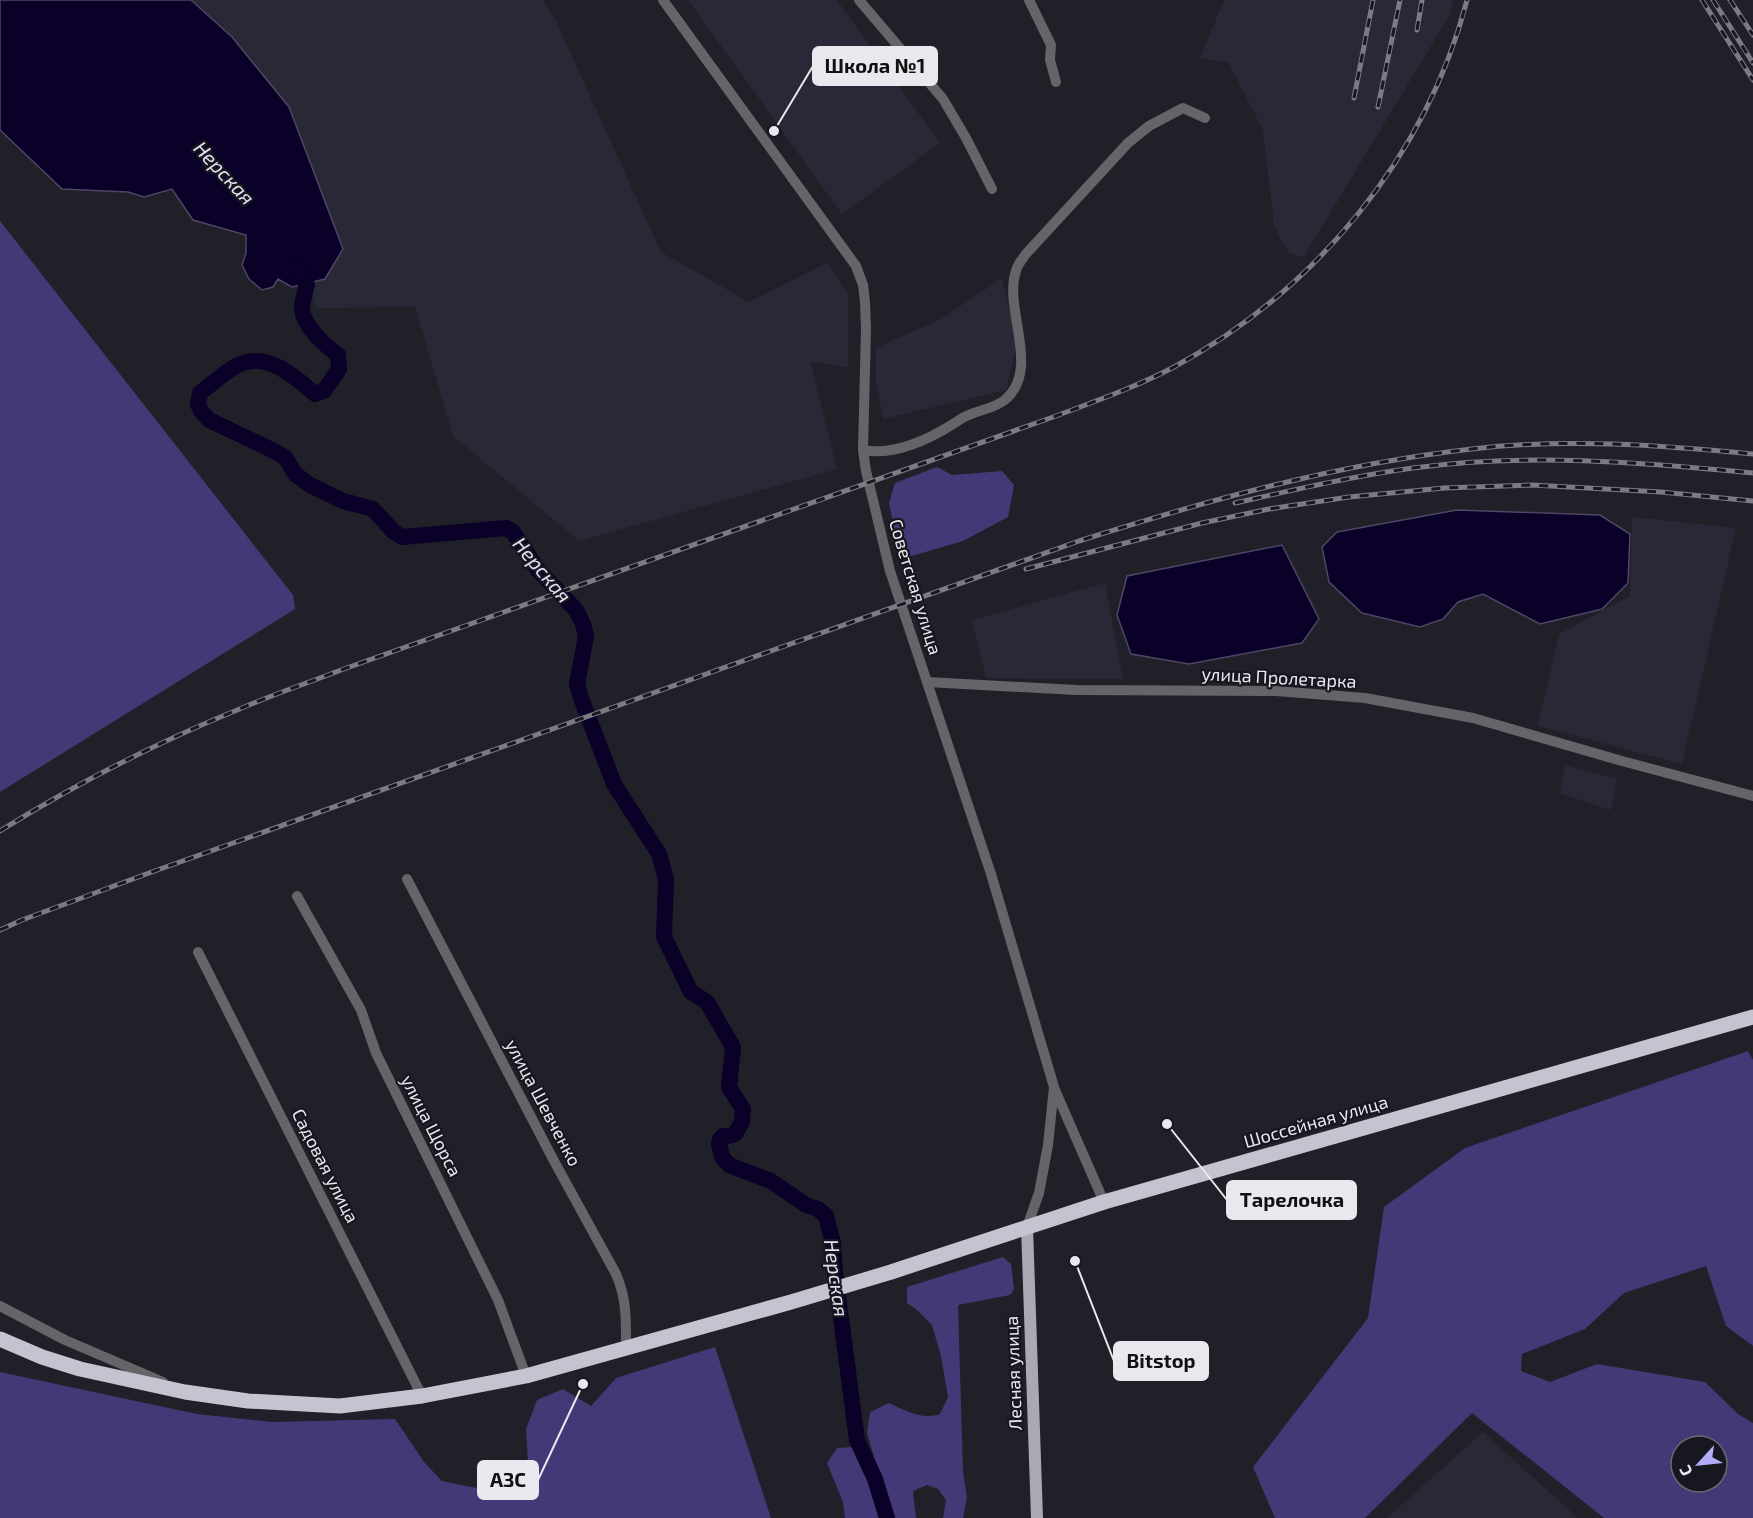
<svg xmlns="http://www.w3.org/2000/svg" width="1753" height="1518" viewBox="0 0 1753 1518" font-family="'Exo 2',sans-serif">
  <rect width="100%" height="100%" fill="#202029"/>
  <g fill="#292836">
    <path d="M190 0H542L555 19 661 252 749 302 827 263 848 294V367L810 361 837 469 579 541 453 436 415 307 316 308 310 283 325 279 343 249 317 181 232 37Z"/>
    <path d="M688 0H837L940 143 842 214Z"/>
    <path d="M1224 0H1453L1449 16 1304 257 1289 253 1274 226 1263 130 1229 63 1200 58Z"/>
    <path d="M1002 278 1017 343 1006 390 883 419 876 380V348L941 319Z"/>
    <path d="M1632 517 1736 528 1682 764 1538 726 1559 634 1630 596Z"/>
    <path d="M1105 583 1123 679 986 678 972 620Z"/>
    <path d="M1565 765 1617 779 1611 810 1560 793Z"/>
    <path d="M1483 1432 1578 1518H1387Z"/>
  </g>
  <g fill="#423976" fill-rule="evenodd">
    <path d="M0 221 293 595 295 609 0 792Z"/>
    <path d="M937 467 952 475 1002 471 1014 485 1008 517 963 541 905 558 897 542 889 503 895 483Z"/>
    <path d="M1748 1051 1753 1060V1346L1726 1326 1706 1266 1624 1293 1585 1329 1522 1354 1521 1371 1550 1382 1597 1364 1705 1382 1738 1414 1753 1423V1518H1604L1472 1413 1365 1518H1275L1253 1467 1368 1318 1384 1207 1465 1148ZM1681 1446H1717V1482H1681Z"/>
    <path d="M1003 1257 1011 1264 1014 1289 1010 1295 958 1305 963 1472 967 1497 963 1518H943L946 1500 938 1489 927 1485 913 1491 916 1518H892L867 1433 870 1412 889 1403C906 1411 922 1420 940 1414L948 1397 941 1356 932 1325 916 1309 907 1303V1287Z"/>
    <path d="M715 1347 771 1518H0V1372L197 1414 272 1422 395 1419 424 1462 442 1481 496 1492 530 1497 526 1429 537 1400 563 1389 591 1406 616 1378Z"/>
    <path d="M852 1447 867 1476 879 1518H845L843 1502 827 1463 837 1448Z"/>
  </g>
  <g fill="#0a0028" stroke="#4d4664" stroke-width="1.5">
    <path d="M0 0H191L232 37 289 107 343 249 325 279 292 287 278 279 273 287 262 290 249 279 242 265 246 253V235L193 220 172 189 144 197 128 192 62 189 0 130Z"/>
    <path d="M1457 510 1600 515 1630 534 1628 583 1602 609 1540 624 1483 594 1458 602 1443 619 1420 627 1362 613 1329 582 1322 547 1337 532Z"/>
    <path d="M1282 545 1319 619 1302 643 1189 664 1131 654 1117 615 1127 576Z"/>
  </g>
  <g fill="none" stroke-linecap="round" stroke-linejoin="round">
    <path stroke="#0a0028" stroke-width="16" d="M295 266 307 285C305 292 302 302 302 309 303 326 326 346 338 355L339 369 324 391 315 394C296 378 271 354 243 363 230 367 212 384 200 393L198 404 201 411 209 420 266 447 285 457 295 474 310 485 343 501 373 509 394 532 402 537 506 528 513 532 538 570 576 610 583 624 586 636 577 684 581 698 614 784 659 854 666 879 664 937 691 992 707 1002 733 1047 729 1087 743 1109 742 1122 735 1134 729 1136H723L720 1139 719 1144 722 1157 729 1165 771 1181 806 1205 818 1209 826 1216 833 1243 835 1272 857 1440 875 1479 887 1518"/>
    <g stroke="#656569" stroke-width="10">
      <path d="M663 0 856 266 863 285 865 302 866 328 863 450 866 471 890 571 991 874 1054 1087 1048 1145 1039 1193 1027 1227"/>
      <path d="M859 0 943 99 966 138 992 189"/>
      <path d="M1029 0 1051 45 1050 60 1056 82"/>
      <path d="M863 450C893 456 928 440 953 424 958 421 963 417 969 415 982 409 994 409 1006 399 1041 368 1003 308 1016 271 1017 265 1022 260 1025 255L1128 143 1149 126 1183 108 1205 118"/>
      <path d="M927 682 1076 690 1276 691 1365 698 1473 718 1622 761 1753 796"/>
      <path d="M407 879 554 1161 616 1274C627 1299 626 1321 626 1348"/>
      <path d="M297 896 361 1010 376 1053 498 1300 526 1376"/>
      <path d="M198 952 422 1396"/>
      <path d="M1055 1090 1104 1202"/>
      <path d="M0 1306 65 1340 163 1382"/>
    </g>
    <path stroke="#a9a9b3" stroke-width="12" d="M1027 1227 1037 1518"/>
    <path stroke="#c4c4d0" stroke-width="15" d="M0 1339 42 1357 80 1369 185 1392 248 1401 340 1406 422 1396 526 1376 791 1302 891 1272 1104 1202 1753 1017"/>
    <g stroke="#7c7b84" stroke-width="5">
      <g id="rail">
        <path d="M1702 0 1753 80"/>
        <path d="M1713 0 1753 63"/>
        <path d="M1730 0 1753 35"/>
        <path d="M1417 30 1422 0"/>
        <path d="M1354 98 1373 0"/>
        <path d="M1378 107 1400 0"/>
        <path d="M1235 503C1294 490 1353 476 1413 468 1526 453 1640 462 1753 473"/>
        <path d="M1026 569 1202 523 1269 509 1349 497 1444 488 1532 485 1661 492 1753 501"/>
        <path d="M0 831C77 783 158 742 242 708 274 694 308 683 341 670L1056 416C1096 401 1136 387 1174 367 1316 290 1426 157 1467 0"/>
        <path d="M0 930 22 920 149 873 1079 541C1208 500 1338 464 1472 449 1565 438 1660 445 1753 454"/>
      </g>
    </g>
    <use href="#rail" stroke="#17171f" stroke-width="3" stroke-dasharray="9" stroke-linecap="butt"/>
  </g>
  <g text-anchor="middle" stroke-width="4.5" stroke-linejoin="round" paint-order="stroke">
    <g font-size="18" fill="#e9e8ef" stroke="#17171f">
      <text transform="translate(915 587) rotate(73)" y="6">Советская улица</text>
      <text transform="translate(1279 678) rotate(3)" y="6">улица Пролетарка</text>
      <text transform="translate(543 1103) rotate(62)" y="6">улица Шевченко</text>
      <text transform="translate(1316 1122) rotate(-16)" y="6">Шоссейная улица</text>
      <text transform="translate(431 1126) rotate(63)" y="6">улица Щорса</text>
      <text transform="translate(325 1166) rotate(63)" y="6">Садовая улица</text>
      <text transform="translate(1014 1373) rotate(-92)" y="6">Лесная улица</text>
    </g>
    <g font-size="20" font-style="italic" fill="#e1e0f4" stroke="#17171f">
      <text transform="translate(224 173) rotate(47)" y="7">Нерская</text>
      <text transform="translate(542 570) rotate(50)" y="7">Нерская</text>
      <text transform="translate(836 1278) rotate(82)" y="7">Нерская</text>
    </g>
  </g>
  <path fill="none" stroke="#e9e8ef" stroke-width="2" d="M774 131L813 66M1167 1124L1227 1200M1075 1261L1114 1361M583 1384L538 1480"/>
  <g fill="#e9e8ef" stroke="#17171f" stroke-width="2">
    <circle cx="774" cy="131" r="6"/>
    <circle cx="1167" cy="1124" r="6"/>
    <circle cx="1075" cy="1261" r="6"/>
    <circle cx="583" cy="1384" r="6"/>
  </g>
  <g fill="#e9e8ef" stroke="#e9e8ef" stroke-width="2">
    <rect x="813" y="47" width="124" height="38" rx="6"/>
    <rect x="1227" y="1181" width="129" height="38" rx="6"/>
    <rect x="1114" y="1342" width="94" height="38" rx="6"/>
    <rect x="478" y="1461" width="60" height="38" rx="6"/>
  </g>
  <g font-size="20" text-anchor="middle" font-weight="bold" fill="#111">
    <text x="875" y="73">Школа №1</text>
    <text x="1292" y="1207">Тарелочка</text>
    <text x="1161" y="1368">Bitstop</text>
    <text x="508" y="1487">АЗС</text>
  </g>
  <g transform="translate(1699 1464) rotate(243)"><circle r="28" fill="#17171f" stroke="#6b6b72" stroke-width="1.5"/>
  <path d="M0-4.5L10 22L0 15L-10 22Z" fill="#b3adf9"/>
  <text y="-9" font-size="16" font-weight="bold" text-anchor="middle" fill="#e9e8ef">С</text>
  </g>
</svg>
